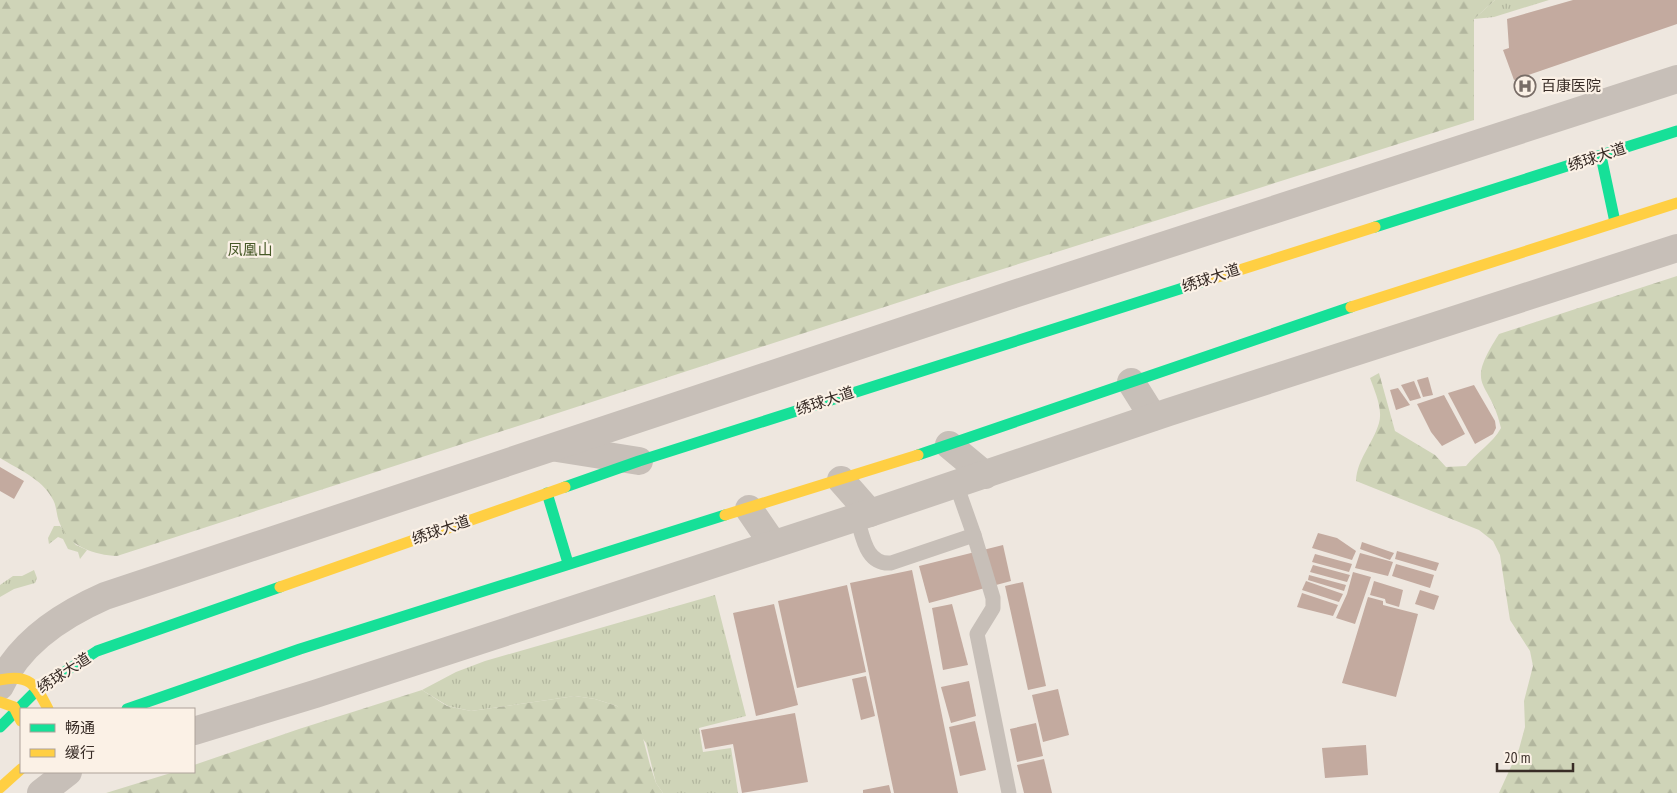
<svg xmlns="http://www.w3.org/2000/svg" width="1677" height="793" viewBox="0 0 1677 793" font-family="'PT Sans Narrow','Noto Sans SC',sans-serif">
  <defs>
    <pattern id="grass-tufts" width="24" height="20" patternUnits="userSpaceOnUse" patternTransform="scale(1.25)"><rect width="24" height="20" fill="#cfd4b8"/><path d="M3 7l-1-3M5 7V3M7 7l1-3M15 17l-1-3M17 17v-4M19 17l1-3" fill="none" stroke="#b2b69e"/></pattern>
    <pattern id="forest-firs" width="22" height="20" patternUnits="userSpaceOnUse" patternTransform="scale(1.25)"><rect width="22" height="20" fill="#cfd4b8"/><path d="M5 1l3.5 6h-7zM16 11l3.5 6h-7z" fill="#b2b69e"/></pattern>
  </defs>
  <rect width="100%" height="100%" fill="#eee7df"/>
  <g fill="url(#grass-tufts)">
    <path d="M1495 0H1549L1494 17 1474 19Z"/>
    <path d="M54 526H60L76 545 87 550 80 559 78 552 68 549 63 539 58 537 49 544 48 538Z"/>
    <path d="M34 570 37 578 35 583 14 589 0 597V585L13 576H22Z"/>
    <path d="M715 595 746 716 699 728 703 752 731 748 738 793H663L656 783 646 743 617 706 595 699 575 696 471 711 448 706 422 690 456 672 485 661Z"/>
  </g>
  <g fill="url(#forest-firs)">
    <path d="M0 0H1495L1474 19V120L946 287 117 556C95 555 69 547 60 524 56 516 57 505 52 498 42 479 18 469 0 458Z"/>
    <path d="M1677 276V793H1499L1519 749 1525 727 1524 701 1533 666 1530 651 1510 620 1500 555 1493 541 1479 530 1356 481C1357 459 1373 444 1379 423 1383 409 1375 392 1370 378L1379 373 1395 431 1435 455 1446 467 1466 466C1477 452 1492 444 1501 428 1490 378 1463 390 1499 334Z"/>
    <path d="M422 690 447 706 471 711 575 696 595 699 617 706 639 723 650 765 656 783 663 793H106L174 772H194V765L299 729Z"/>
  </g>
  <g fill="#c3aa9f">
    <path d="M1573 0H1677V24L1514 80 1503 50 1509 48 1507 19Z"/>
    <path d="M1428 377 1433 395 1423 397 1417 380Z"/>
    <path d="M1414 381 1421 398 1410 401 1401 385Z"/>
    <path d="M1474 385 1495 421 1496 428 1493 434 1475 444 1448 393Z"/>
    <path d="M1398 388 1410 405 1396 410 1390 390Z"/>
    <path d="M1444 395 1465 434 1442 446 1431 432 1417 404Z"/>
    <path d="M0 467 24 481 14 499 0 491Z"/>
    <path d="M1318 533 1337 538 1356 551 1352 560 1312 548Z"/>
    <path d="M1362 542 1394 553 1390 560 1360 549Z"/>
    <path d="M1003 545 1011 581 929 603 919 566Z"/>
    <path d="M1397 551 1439 563 1436 571 1395 559Z"/>
    <path d="M1360 553 1393 562 1388 576 1355 568Z"/>
    <path d="M1315 554 1352 564 1349 572 1312 562Z"/>
    <path d="M1396 564 1434 575 1430 588 1392 576Z"/>
    <path d="M1313 565 1350 575 1347 582 1310 572Z"/>
    <path d="M912 570 958 793H894L850 583Z"/>
    <path d="M1353 572 1371 577 1355 624 1336 618 1347 594Z"/>
    <path d="M1309 575 1346 585 1344 591 1308 580Z"/>
    <path d="M1306 581 1343 594 1339 602 1302 590Z"/>
    <path d="M1374 581 1403 590 1399 607 1386 603 1385 599 1370 595Z"/>
    <path d="M1023 582 1046 686 1028 690 1005 586Z"/>
    <path d="M847 585 866 672 797 688 778 601Z"/>
    <path d="M1420 590 1439 596 1434 610 1415 604Z"/>
    <path d="M1302 593 1338 605 1333 616 1297 607Z"/>
    <path d="M1368 597 1383 601V605L1418 614 1396 697 1342 683Z"/>
    <path d="M774 604 798 705 756 716 733 613Z"/>
    <path d="M952 604 968 665 943 670 932 608Z"/>
    <path d="M866 676 875 716 861 720 852 679Z"/>
    <path d="M969 681 976 716 951 723 941 687Z"/>
    <path d="M1058 689 1069 735 1043 742 1032 695Z"/>
    <path d="M795 713 808 782 742 793 733 744 705 749 701 730Z"/>
    <path d="M975 721 986 770 960 776 949 727Z"/>
    <path d="M1036 723 1043 756 1017 762 1010 729Z"/>
    <path d="M1366 745 1368 775 1325 778 1322 748Z"/>
    <path d="M1044 759 1052 793H1024L1017 765Z"/>
    <path d="M889 785 891 793H863V790Z"/>
  </g>
  <g fill="none" stroke-linecap="round" stroke-linejoin="round">
    <g stroke="#c7bfb8" stroke-width="15">
      <path d="M956 484 974 535 993 598V608L977 634 1009 793"/>
      <path d="M857 518C863 537 866 565 891 563L974 535"/>
    </g>
    <g stroke="#c7bfb8" stroke-width="28">
      <path d="M1131 382 1153 417"/>
      <path d="M949 445 985 475"/>
      <path d="M557 448 639 461"/>
      <path d="M841 480 870 513"/>
      <path d="M749 509 773 544"/>
      <path d="M0 686C19 643 64 614 105 596L1011 295 1677 79"/>
      <path d="M194 731 315 694 870 513 1169 412 1677 248"/>
      <path d="M41 793 68 772"/>
    </g>
    <g stroke="#16e098" stroke-width="11">
      <path d="M1601 156 1615 222"/>
      <path d="M1375 227 1677 131"/>
      <path d="M918 455 1351 307"/>
      <path d="M565 487 639 461 1208 280"/>
      <path d="M547 493 568 563"/>
      <path d="M127 709 300 649 725 515"/>
      <path d="M0 727 38 689 97 651 280 587"/>
    </g>
    <g stroke="#ffcf43" stroke-width="11">
      <path d="M1208 280 1375 227"/>
      <path d="M1351 307 1677 203"/>
      <path d="M725 515 918 455"/>
      <path d="M280 587 565 487"/>
      <path d="M0 680C29 673 36 685 48 709"/>
      <path d="M0 702 14 707 21 721"/>
      <path d="M0 788 21 769"/>
    </g>
  </g>
  <defs>
    <g id="hospital-ring" transform="scale(1.125)"><circle r="9.5" fill="#fbf1e6" stroke="#786d67" stroke-width="1.5"/><path d="M-5-5h3v3.5h4V-5h3V5h-3V1.5h-4V5h-3Z" fill="#786d67"/></g>
  </defs>
  <g fill-rule="evenodd">
    <use href="#hospital-ring" x="1525" y="86"/>
  </g>
  <g text-anchor="middle" stroke-width="4.5" stroke-linejoin="round" paint-order="stroke">
    <g font-size="15" fill="#382c26" stroke="#fbf1e6" text-anchor="start">
      <text x="1541" y="91">百康医院</text>
    </g>
    <g font-size="15" fill="#382c26" stroke="#fbf1e6">
      <text transform="translate(1597 157) rotate(-18)" y="5">绣球大道</text>
      <text transform="translate(1211 278) rotate(-18)" y="5">绣球大道</text>
      <text transform="translate(825 401) rotate(-18)" y="5">绣球大道</text>
      <text transform="translate(441 530) rotate(-19)" y="5">绣球大道</text>
      <text transform="translate(64 673) rotate(-33)" y="5">绣球大道</text>
    </g>
    <g font-size="15" fill="#475928" stroke="#fbf1e6">
      <text x="250" y="255">凤凰山</text>
    </g>
  </g>
  <rect x="20" y="708" width="175" height="65" fill="#fbf1e6" stroke="#ada299"/>
  <rect x="30" y="724" width="25" height="8" fill="#16e098" stroke="#ada299"/>
  <text x="65" y="733" font-size="15" fill="#382c26">畅通</text>
  <rect x="30" y="749" width="25" height="8" fill="#ffcf43" stroke="#ada299"/>
  <text x="65" y="758" font-size="15" fill="#382c26">缓行</text>
  <path d="M1497 763v8h76v-8" fill="none" stroke="#382c26" stroke-width="2.5"/>
  <text x="1504" y="763" font-size="15" fill="#382c26" stroke="#fbf1e6" stroke-width="4" paint-order="stroke">20 m</text>
</svg>
